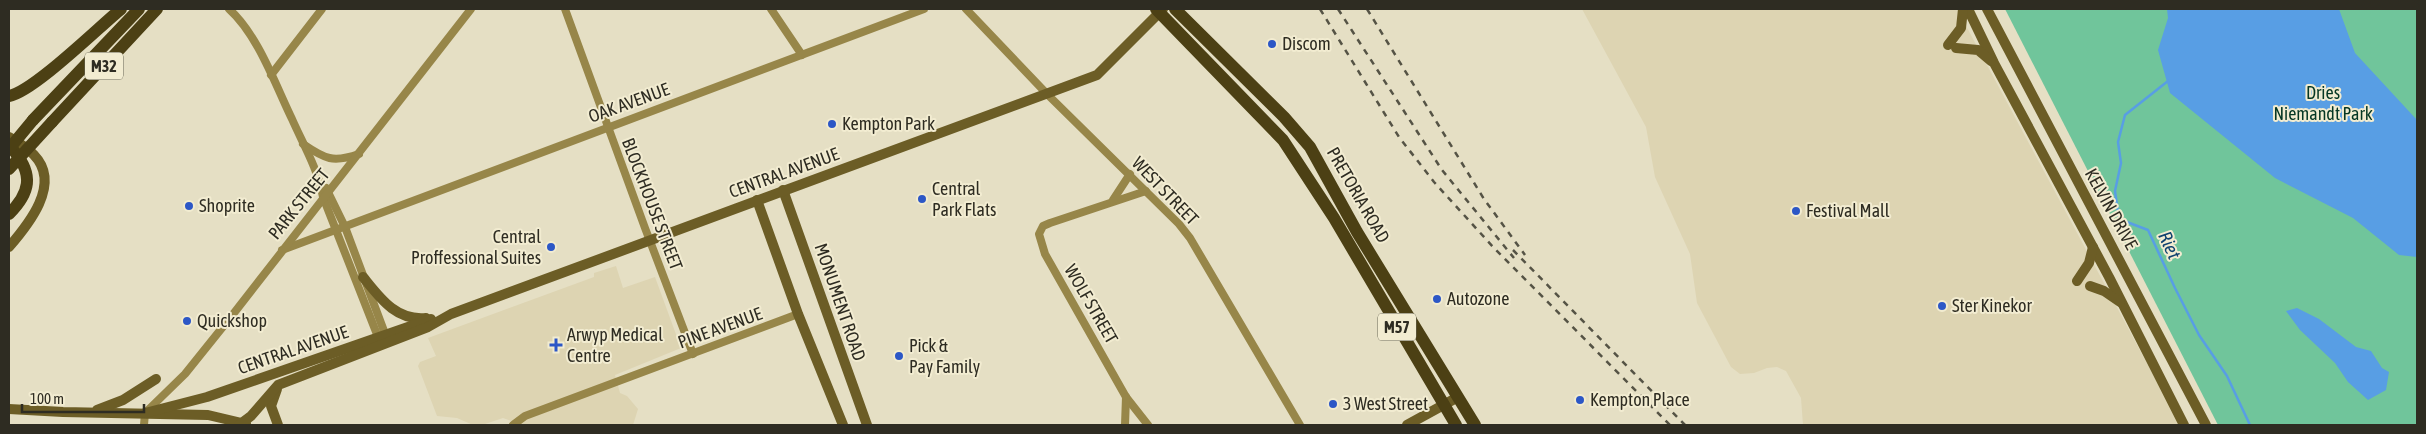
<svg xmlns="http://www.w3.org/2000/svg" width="2426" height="434" viewBox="0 0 2426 434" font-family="'Asap Condensed',sans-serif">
  <rect width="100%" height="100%" fill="#e5dfc4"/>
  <g fill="#ddd4b2">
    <path d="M1582 9H1957L2180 425H1803L1801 398 1786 371 1777 367 1767 368 1754 373 1740 374 1731 367 1697 303 1690 254 1655 177 1646 127Z"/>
    <path d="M616 266 623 288 655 277 681 348 615 375 620 393 627 396 638 409 633 425H522L503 418 482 425H473L457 418 437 416 418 366 420 362 436 356 428 338 594 277V273Z"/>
  </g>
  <path fill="#70c59b" d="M2005 9H2417V425H2218Z"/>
  <g fill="#589ee4">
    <path d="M2167 9H2339L2355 53 2417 120V257L2399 255 2353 218 2275 178 2170 93 2158 50 2168 18Z"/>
    <path d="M2297 308 2319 319 2356 347 2371 351 2382 368 2389 372 2386 390 2368 400 2348 382 2335 363 2300 330 2286 311Z"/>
  </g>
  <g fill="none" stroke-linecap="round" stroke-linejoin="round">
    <path stroke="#589ee4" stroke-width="2.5" d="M2168 81 2125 115 2118 142 2121 163 2115 191 2119 219 2148 230 2175 288 2199 335 2227 376 2250 425"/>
    <g stroke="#978649" stroke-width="8">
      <path d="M229 9C258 35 275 84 292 119 303 144 318 169 323 197L380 342"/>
      <path d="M565 9 645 228 693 354"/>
      <path d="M771 9 802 55"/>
      <path d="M966 9 1047 94 1179 224 1190 238 1300 425"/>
      <path d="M271 75 322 9"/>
      <path d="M303 144C325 159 333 163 359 154"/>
      <path d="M326 188 345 227 387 339"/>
      <path d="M1146 191 1050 223 1043 226 1039 234 1045 254 1126 397 1148 425"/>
      <path d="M1113 200 1130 174"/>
      <path d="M282 250 924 9"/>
      <path d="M144 425 145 413 185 374 234 313 471 9"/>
      <path d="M513 425 525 416 798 314"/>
      <path d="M1125 425 1126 397"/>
    </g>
    <g stroke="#6c5d26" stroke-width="10">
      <path d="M1968 9 1994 63 2109 277 2184 425"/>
      <path d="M1987 9 2206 425"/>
      <path d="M1948 45 1961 28 1963 9"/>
      <path d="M1956 48 1978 50 1991 61"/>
      <path d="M9 137C17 142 28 148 34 155 62 184 28 225 9 247"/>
      <path d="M783 190 867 425"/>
      <path d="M757 200 798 314 843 425"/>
      <path d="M363 277C380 298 396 321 426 318"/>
      <path d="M2077 281 2089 263 2093 247"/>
      <path d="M2090 286 2104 291 2120 302"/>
      <path d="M277 389 271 406 278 425"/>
      <path d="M9 409 63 412 208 415 246 424"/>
      <path d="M97 410 123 400 156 379"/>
      <path d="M145 413 207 397 431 319"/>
      <path d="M239 425 251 416 278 385 428 327 451 314 1097 75 1163 9"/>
      <path d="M1407 425 1458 397"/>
    </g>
    <g stroke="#4c4014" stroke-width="12">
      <path d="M1156 9 1283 140 1334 218 1456 425"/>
      <path d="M1175 9 1284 117 1310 147 1357 232 1475 425"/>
      <path d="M9 96C33 92 99 27 121 9"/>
      <path d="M33 120 139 9"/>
      <path d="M52 122 157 9"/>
      <path d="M9 214C30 193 34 175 14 151"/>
    </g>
    <g stroke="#555345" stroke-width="2.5" stroke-dasharray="6 6" stroke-linecap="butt">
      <path d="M1320 9 1399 137 1434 182 1494 248 1670 425"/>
      <path d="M1338 9 1442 170 1514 258"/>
      <path d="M1367 9 1484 199 1525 255"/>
      <path d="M1513 250 1685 425"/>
    </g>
    <g stroke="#4c4014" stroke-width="12">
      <path d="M9 149 33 120"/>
      <path d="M9 169 52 122"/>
    </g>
  </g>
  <g fill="#2c57c6" stroke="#f2ecd1" stroke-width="2">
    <circle cx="1272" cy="44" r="5"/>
    <circle cx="832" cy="124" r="5"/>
    <circle cx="922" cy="199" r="5"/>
    <circle cx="189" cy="206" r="5"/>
    <circle cx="1796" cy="211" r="5"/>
    <circle cx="551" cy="247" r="5"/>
    <circle cx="1437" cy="299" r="5"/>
    <circle cx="1942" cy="306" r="5"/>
    <circle cx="187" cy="321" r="5"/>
    <path d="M553.5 337.5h5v5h5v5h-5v5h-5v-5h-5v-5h5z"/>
    <circle cx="899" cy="356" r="5"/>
    <circle cx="1580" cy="400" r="5"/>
    <circle cx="1333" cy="404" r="5"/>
  </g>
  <g text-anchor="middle" stroke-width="4" stroke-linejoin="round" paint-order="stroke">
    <g fill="#f2ecd1" stroke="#696656" stroke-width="1">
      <rect x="85" y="52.5" width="38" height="27" rx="4"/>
      <rect x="1378" y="313.5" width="38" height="27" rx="4"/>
    </g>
    <g font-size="16" font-weight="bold" fill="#2e2c22">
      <text x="104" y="72">M32</text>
      <text x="1397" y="333">M57</text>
    </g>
    <g font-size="18" fill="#2e2c22" stroke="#f2ecd1" text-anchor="start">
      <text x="1282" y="50">Discom</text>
      <text x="842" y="130">Kempton Park</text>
      <text x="932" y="195">Central<tspan x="932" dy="21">Park Flats</tspan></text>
      <text x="199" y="212">Shoprite</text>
      <text x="1806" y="217">Festival Mall</text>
      <text x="541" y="243" text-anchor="end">Central<tspan x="541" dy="21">Proffessional Suites</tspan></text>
      <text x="1447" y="305">Autozone</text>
      <text x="1952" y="312">Ster Kinekor</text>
      <text x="197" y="327">Quickshop</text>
      <text x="567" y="341">Arwyp Medical<tspan x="567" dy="21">Centre</tspan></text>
      <text x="909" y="352">Pick &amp;<tspan x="909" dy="21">Pay Family</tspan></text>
      <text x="1590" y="406">Kempton Place</text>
      <text x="1343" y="410">3 West Street</text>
    </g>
    <g font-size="18" fill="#053724" stroke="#f2ecd1">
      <text x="2323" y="99">Dries<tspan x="2323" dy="21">Niemandt Park</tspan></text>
    </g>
    <g font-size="18" fill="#2e2c22" stroke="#f2ecd1">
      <text transform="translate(629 103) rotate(-20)" y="6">OAK AVENUE</text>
      <text transform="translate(784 173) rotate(-20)" y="6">CENTRAL AVENUE</text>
      <text transform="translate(1165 191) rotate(46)" y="6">WEST STREET</text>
      <text transform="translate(1358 195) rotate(60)" y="6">PRETORIA ROAD</text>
      <text transform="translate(299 204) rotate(-51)" y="6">PARK STREET</text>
      <text transform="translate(652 204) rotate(69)" y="6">BLOCKHOUSE STREET</text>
      <text transform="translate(2111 209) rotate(61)" y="6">KELVIN DRIVE</text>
      <text transform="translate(840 302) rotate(71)" y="6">MONUMENT ROAD</text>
      <text transform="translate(1091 304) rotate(60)" y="6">WOLF STREET</text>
      <text transform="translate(720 328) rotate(-20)" y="6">PINE AVENUE</text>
      <text transform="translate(293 350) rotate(-19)" y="6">CENTRAL AVENUE</text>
    </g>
    <g font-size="19" font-style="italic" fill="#0f426f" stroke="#f2ecd1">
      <text transform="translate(2170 245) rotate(65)" y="7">Riet</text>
    </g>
  </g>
  <rect width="2426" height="434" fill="none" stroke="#2e2c22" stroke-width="20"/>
  <path d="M22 404v8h122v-8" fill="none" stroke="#2e2c22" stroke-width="2.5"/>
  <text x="30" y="404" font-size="15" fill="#2e2c22" stroke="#f2ecd1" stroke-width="4" paint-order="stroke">100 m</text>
</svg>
